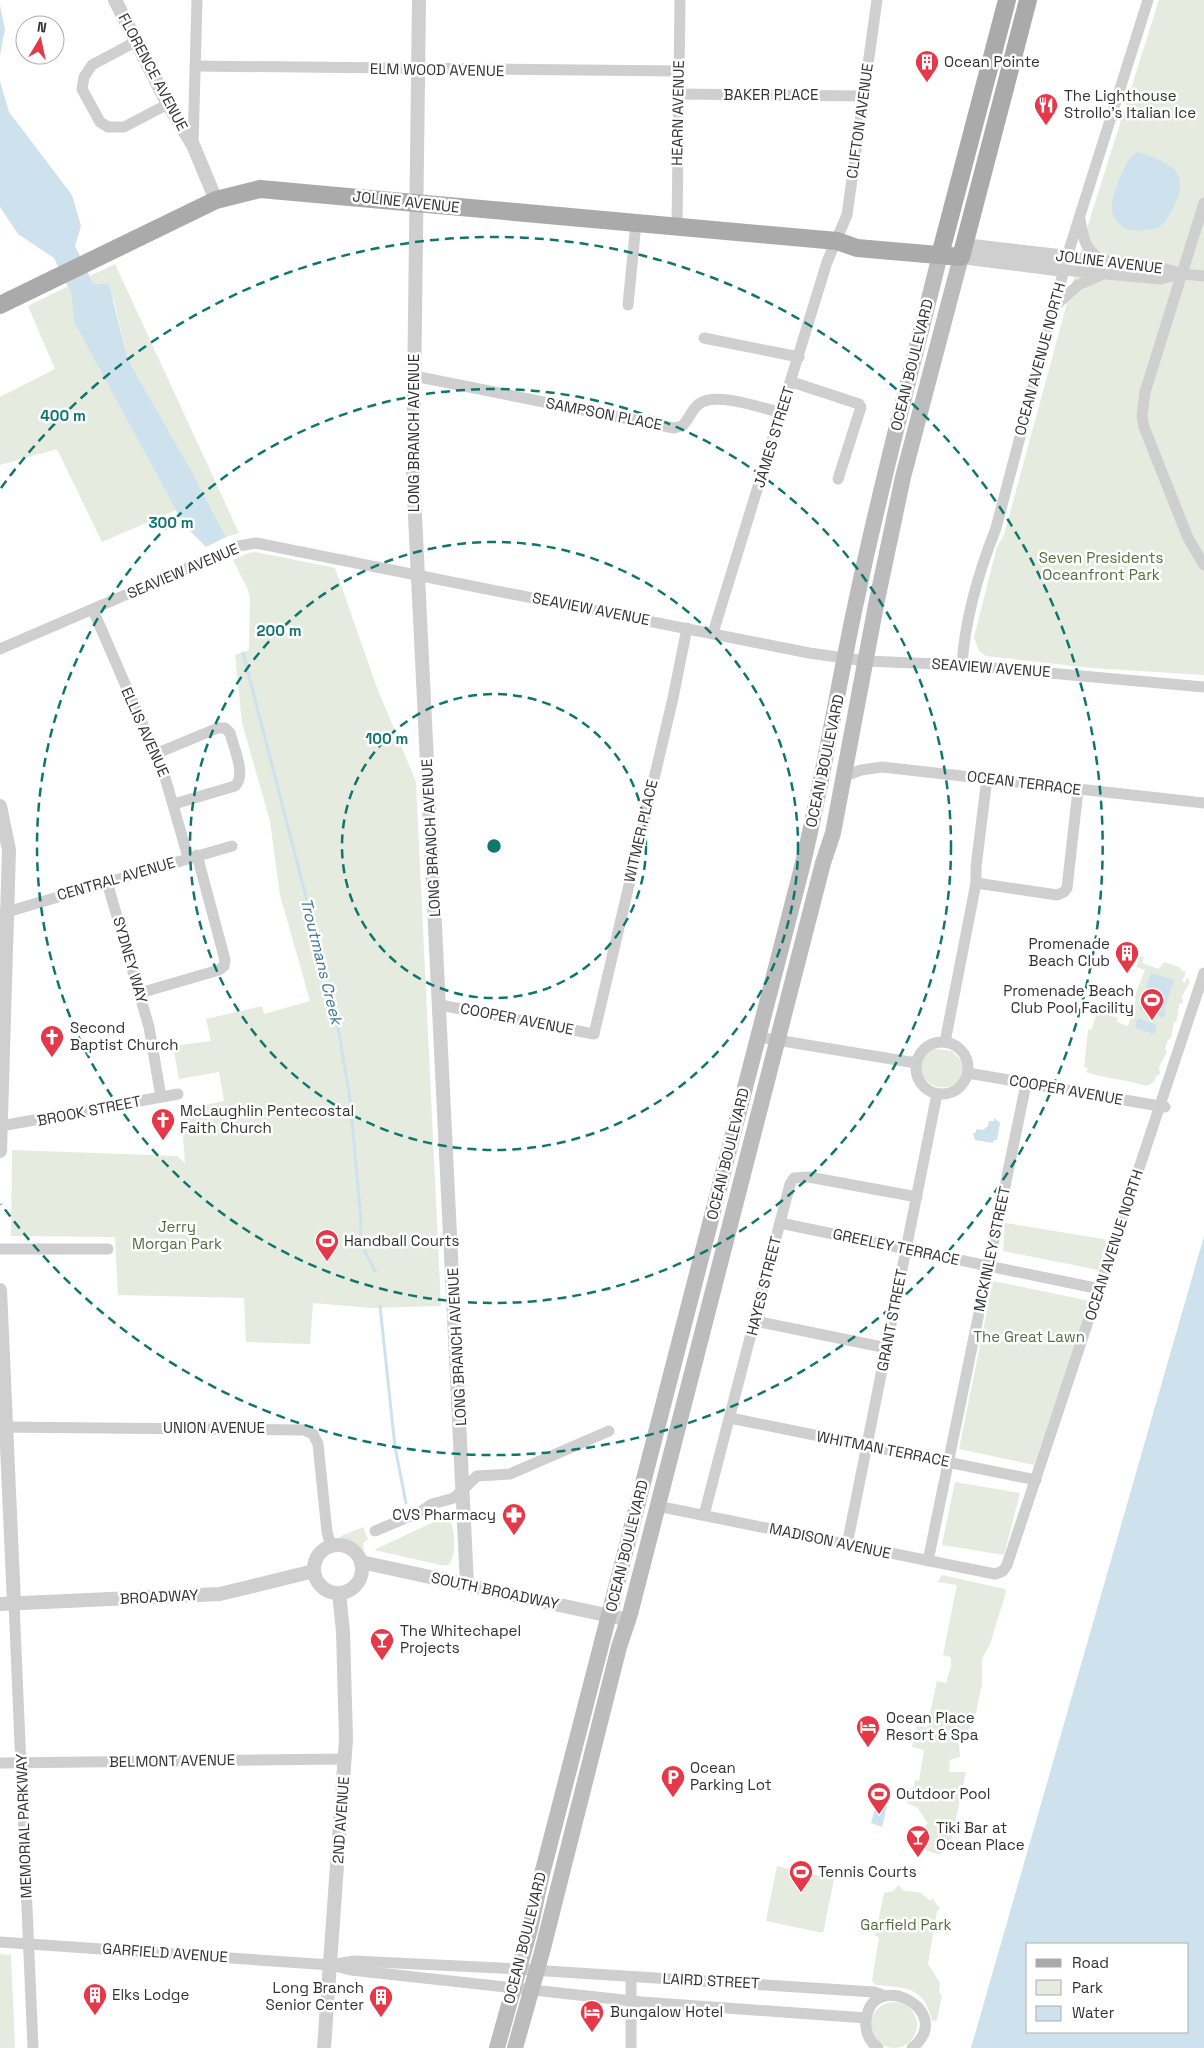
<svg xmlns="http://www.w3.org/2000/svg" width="1204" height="2048" viewBox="0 0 1204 2048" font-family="'Space Grotesk',sans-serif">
  <rect width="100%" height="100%" fill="#fff"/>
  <g fill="#e5ebde">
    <path d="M1159 0H1204V675L1092 668 986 656 979 651 974 637 997 547 1004 535 1089 222Z"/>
    <path d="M115 264 239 533 226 537 192 472 128 360 114 301 99 283H93L90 276Z"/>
    <path d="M68 286 71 293 74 322 176 510 102 542 57 449 0 465V397L55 369 28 306Z"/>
    <path d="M256 552 335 568 376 685 416 782 441 1306 371 1308 313 1303 310 1344 246 1342 244 1298 118 1295 115 1237 11 1236 12 1150 177 1156 185 1163 181 1110 224 1101 219 1072 179 1079 173 1046 211 1041 206 1019 262 1006 264 1014 310 1001 280 895 270 821 242 723 235 655 249 650 250 599 248 590 233 560 249 553Z"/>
    <path d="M1140 956 1144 957 1142 963 1159 969 1164 962 1181 968 1180 970 1186 972 1182 982 1185 983 1187 977 1190 982 1182 996 1183 1003 1179 1004 1177 1021 1174 1022 1171 1038 1168 1040 1165 1049 1167 1052 1159 1067 1160 1074 1156 1076 1154 1082 1146 1086C1124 1079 1107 1079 1086 1072L1088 1068 1084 1067 1088 1030 1092 1029 1097 1012H1095L1096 1007 1100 1012 1118 1018 1117 1022 1128 1026 1136 999 1134 998 1145 970 1136 967Z"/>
    <path d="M936 1049 952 1051 963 1063 962 1077C937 1108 896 1060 936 1049Z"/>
    <path d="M1005 1223 1103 1239 1106 1241 1107 1248 1104 1249 1099 1270 1003 1251Z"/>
    <path d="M993 1281 1090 1301 1034 1465 959 1449Z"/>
    <path d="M955 1482 1020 1493 1004 1555 942 1545Z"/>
    <path d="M444 1517 450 1520C455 1530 457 1557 448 1565H441L374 1550Z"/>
    <path d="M363 1527 368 1539 363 1543 364 1551 339 1537Z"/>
    <path d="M942 1575 1005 1589 1006 1592 990 1644 982 1659V1685L974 1721 959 1743 960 1757 950 1760 949 1772H966L951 1841 940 1855 910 1845 904 1840 928 1824 918 1808 907 1803 910 1789 914 1786 915 1780 919 1781 924 1750 912 1747 917 1726 927 1727 937 1681 946 1683 951 1666V1657L943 1655 957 1585 938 1582Z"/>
    <path d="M777 1866 834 1879 823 1933 766 1921Z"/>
    <path d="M898 1885 904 1891 919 1892 931 1901 932 1898 940 1909 937 1911 928 1964 940 1983 939 1992 942 1996 937 2020 932 2021C924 1986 906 1988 876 1985L872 1981 879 1937 875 1936 884 1893 894 1891Z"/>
    <path d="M0 1954 11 1955 15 2048H0Z"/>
    <circle cx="894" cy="2025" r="23"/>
  </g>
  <g fill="#cde2ed" fill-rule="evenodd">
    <path d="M0 5 5 29 0 56Z"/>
    <path d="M0 81 9 112 72 195 81 226 75 246 93 283 109 285 128 360 192 472 226 537 206 547 184 525 74 322 71 293 54 258 18 234 0 207Z"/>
    <path d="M1138 152C1169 163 1192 170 1174 206 1171 213 1164 224 1158 228 1155 229 1149 229 1146 230 1120 235 1105 215 1115 191 1120 178 1126 158 1138 152Z"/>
    <path d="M1151 973 1174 980 1164 1011 1166 1012 1164 1018 1139 1009Z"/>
    <path d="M1138 1018 1157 1025 1154 1034 1135 1028Z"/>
    <path d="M994 1118 1000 1123 997 1140H994L993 1143 975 1140 973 1133H975L977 1129 983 1130 988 1126 989 1121H994Z"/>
    <path d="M1204 1236V2048H971ZM1028 1944H1188V2032H1028Z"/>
    <path d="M877 1802 887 1806 882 1827 871 1823Z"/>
  </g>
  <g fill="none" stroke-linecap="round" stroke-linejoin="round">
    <g stroke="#cde2ed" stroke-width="3">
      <path d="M243 653 335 1009 350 1099 361 1221 360 1242 375 1271"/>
      <path d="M380 1306 395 1447 406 1503"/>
    </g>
    <g stroke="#cfcfcf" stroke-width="11">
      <path d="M135 42 92 65 84 77 82 89 100 122 108 127H124L168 104"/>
      <path d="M195 66 679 71"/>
      <path d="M679 94 863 96"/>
      <path d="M193 145 197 0"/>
      <path d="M1204 203 1145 392 1142 416 1144 427 1188 538 1204 565"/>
      <path d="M1080 219C1083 236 1084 250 1101 259"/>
      <path d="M677 226 680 0"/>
      <path d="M1067 257 1152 265 1182 274 1204 276"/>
      <path d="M1064 270 1160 279 1182 274"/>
      <path d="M628 305 636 223"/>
      <path d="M1055 306 1078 285 1101 275"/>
      <path d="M704 338 799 357"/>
      <path d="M414 376 674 428 682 426C689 420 691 410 699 404 715 391 762 408 782 413"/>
      <path d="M792 382 859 404 861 407 838 479"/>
      <path d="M93 610 164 774 188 857"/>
      <path d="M713 633 827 262 847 215 877 0"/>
      <path d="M0 649 239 546 256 543 809 653 866 661 962 665 1204 687"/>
      <path d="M962 665C965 618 979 571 996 528L1070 247 1148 0"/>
      <path d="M155 754 218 728H225L230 733C233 746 247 775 235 786L174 804"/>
      <path d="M845 776 861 770 882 767 1204 803"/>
      <path d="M107 882 149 1027 161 1097"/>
      <path d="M976 883 1057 895 1064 892 1067 888 1078 790"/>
      <path d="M0 914 232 846"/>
      <path d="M140 993 219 970 224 966 225 960 197 855"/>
      <path d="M440 1005 594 1034 673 698 687 628"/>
      <path d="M758 1037 916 1063"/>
      <circle cx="942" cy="1068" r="26"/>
      <path d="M945 1042 976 883V867L987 778"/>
      <path d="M968 1073 1165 1107"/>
      <path d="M1 1126 178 1094"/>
      <path d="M780 1223 1100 1289"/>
      <path d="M0 1249H108"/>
      <path d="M755 1321 887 1348"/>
      <path d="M730 1418 1036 1480"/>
      <path d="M0 1427 304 1430 313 1434 318 1444 327 1532 331 1546"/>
      <path d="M657 1506 995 1574 1003 1571 1007 1565 1204 973"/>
      <path d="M704 1515 790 1184 794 1178 809 1177 917 1197"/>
      <path d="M375 1531 420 1512 432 1504 454 1498 477 1476 510 1474 609 1431"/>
      <path d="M847 1545 937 1094"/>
      <path d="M928 1561 1026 1084"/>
      <path d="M14 1603 33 2048"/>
      <path d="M0 1763 345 1759"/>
      <path d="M0 1942 331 1965 351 1970 642 2002 866 2018"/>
      <path d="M337 1964 354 1961 500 1968 874 1992 885 1996"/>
      <path d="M631 2048V1977"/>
      <path d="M878 2048C869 2041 865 2032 866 2021 871 1966 958 2011 912 2048"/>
    </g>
    <g stroke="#cfcfcf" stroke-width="14">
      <path d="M115 0 168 104 193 145 216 200"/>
      <path d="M419 0 413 474 467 1585"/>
      <path d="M964 245 1067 257"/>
      <path d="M961 257 1064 270"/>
      <path d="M0 806 9 850 0 1151"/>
      <path d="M0 1290 14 1603"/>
      <circle cx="338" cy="1569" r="24"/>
      <path d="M361 1562 629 1620"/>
      <path d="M0 1604 220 1594 314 1571"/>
      <path d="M324 2048 346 1739 343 1632 339 1593"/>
    </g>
    <g stroke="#bcbcbc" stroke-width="16">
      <path d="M497 2048 530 1929 540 1882 802 867C824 776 838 684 858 593 882 479 912 368 940 255"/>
      <path d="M515 2048 542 1952 619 1647 630 1614 823 863 833 833 876 605 903 477 961 257"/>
    </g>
    <g stroke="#aaa" stroke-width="18">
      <path d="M940 255 1007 0"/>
      <path d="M0 305 216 200 260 189 837 241 857 248 961 257 1028 0"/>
    </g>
  </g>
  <g fill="none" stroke="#0f766e" stroke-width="2.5" stroke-dasharray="9 6">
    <circle cx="494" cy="846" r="152"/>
    <circle cx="494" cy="846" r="304"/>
    <circle cx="494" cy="846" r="457"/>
    <path d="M1 488A609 609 0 1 1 1 1204"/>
  </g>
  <defs>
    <g id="building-pin" transform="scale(1.25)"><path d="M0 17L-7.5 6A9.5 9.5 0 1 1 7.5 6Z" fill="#e53848" stroke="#fff"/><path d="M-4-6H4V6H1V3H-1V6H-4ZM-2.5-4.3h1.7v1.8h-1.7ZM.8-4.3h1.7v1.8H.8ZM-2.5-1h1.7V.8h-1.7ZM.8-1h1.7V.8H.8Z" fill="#fff"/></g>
    <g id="restaurant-pin" transform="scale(1.25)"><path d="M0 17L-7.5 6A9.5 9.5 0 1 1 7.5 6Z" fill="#e53848" stroke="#fff"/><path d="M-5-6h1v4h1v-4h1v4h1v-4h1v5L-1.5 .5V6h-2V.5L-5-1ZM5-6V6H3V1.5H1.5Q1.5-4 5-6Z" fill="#fff"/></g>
    <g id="stadium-pin" transform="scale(1.25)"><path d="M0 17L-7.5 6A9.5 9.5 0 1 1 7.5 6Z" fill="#e53848" stroke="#fff"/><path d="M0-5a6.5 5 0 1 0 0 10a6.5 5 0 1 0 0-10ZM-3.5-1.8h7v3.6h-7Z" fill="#fff"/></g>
    <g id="church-pin" transform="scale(1.25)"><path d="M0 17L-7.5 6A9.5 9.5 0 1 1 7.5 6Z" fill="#e53848" stroke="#fff"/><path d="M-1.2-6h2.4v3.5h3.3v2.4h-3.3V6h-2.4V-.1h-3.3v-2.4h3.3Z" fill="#fff"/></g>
    <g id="pharmacy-pin" transform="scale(1.25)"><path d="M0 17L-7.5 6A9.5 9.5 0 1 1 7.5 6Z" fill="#e53848" stroke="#fff"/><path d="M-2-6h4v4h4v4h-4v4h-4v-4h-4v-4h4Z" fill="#fff"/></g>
    <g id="bar-pin" transform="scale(1.25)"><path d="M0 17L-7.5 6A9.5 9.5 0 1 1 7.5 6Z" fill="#e53848" stroke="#fff"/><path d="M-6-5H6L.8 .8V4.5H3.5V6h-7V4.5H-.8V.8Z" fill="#fff"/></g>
    <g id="hotel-pin" transform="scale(1.25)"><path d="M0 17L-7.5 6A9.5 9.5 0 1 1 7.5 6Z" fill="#e53848" stroke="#fff"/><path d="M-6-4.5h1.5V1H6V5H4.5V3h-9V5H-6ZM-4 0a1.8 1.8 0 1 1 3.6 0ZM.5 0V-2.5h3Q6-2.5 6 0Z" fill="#fff"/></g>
    <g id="parking-pin" transform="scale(1.25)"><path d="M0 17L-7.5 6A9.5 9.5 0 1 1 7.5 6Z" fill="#e53848" stroke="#fff"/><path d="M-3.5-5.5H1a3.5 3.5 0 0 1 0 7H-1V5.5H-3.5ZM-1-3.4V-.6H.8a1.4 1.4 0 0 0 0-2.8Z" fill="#fff"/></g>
  </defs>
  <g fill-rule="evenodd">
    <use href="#building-pin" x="927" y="62"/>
    <use href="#restaurant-pin" x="1046" y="105"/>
    <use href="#building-pin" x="1127" y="953"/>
    <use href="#stadium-pin" x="1152" y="1000"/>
    <use href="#church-pin" x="52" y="1037"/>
    <use href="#church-pin" x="163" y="1120"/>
    <use href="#stadium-pin" x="327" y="1241"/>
    <use href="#pharmacy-pin" x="514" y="1515"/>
    <use href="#bar-pin" x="382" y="1640"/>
    <use href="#hotel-pin" x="868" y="1727"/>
    <use href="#parking-pin" x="673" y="1777"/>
    <use href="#stadium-pin" x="879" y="1794"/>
    <use href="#bar-pin" x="918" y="1837"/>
    <use href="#stadium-pin" x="801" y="1872"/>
    <use href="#building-pin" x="95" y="1995"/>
    <use href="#building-pin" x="381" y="1997"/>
    <use href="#hotel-pin" x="592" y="2012"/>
  </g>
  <g text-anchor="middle" stroke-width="5" stroke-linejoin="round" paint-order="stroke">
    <g font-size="15" fill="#323232" stroke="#fff" text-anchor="start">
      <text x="944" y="67">Ocean Pointe</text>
      <text x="1064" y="101">The Lighthouse<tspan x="1064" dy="17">Strollo's Italian Ice</tspan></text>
      <text x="1110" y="949" text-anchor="end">Promenade<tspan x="1110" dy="17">Beach Club</tspan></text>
      <text x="1134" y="996" text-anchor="end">Promenade Beach<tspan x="1134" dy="17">Club Pool Facility</tspan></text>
      <text x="70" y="1033">Second<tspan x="70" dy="17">Baptist Church</tspan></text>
      <text x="180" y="1116">McLaughlin Pentecostal<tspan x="180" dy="17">Faith Church</tspan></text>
      <text x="344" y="1246">Handball Courts</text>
      <text x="496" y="1520" text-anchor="end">CVS Pharmacy</text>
      <text x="400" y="1636">The Whitechapel<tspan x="400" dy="17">Projects</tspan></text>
      <text x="886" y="1723">Ocean Place<tspan x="886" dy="17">Resort &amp; Spa</tspan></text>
      <text x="690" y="1773">Ocean<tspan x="690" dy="17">Parking Lot</tspan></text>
      <text x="896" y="1799">Outdoor Pool</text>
      <text x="936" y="1833">Tiki Bar at<tspan x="936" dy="17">Ocean Place</tspan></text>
      <text x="818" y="1877">Tennis Courts</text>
      <text x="364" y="1993" text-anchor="end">Long Branch<tspan x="364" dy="17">Senior Center</tspan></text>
      <text x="112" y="2000">Elks Lodge</text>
      <text x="610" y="2017">Bungalow Hotel</text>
    </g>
    <g font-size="15" fill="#323232" stroke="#fff">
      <text transform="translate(437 70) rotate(1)" y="5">ELM WOOD AVENUE</text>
      <text transform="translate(153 72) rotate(62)" y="5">FLORENCE AVENUE</text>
      <text x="771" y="100">BAKER PLACE</text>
      <text transform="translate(678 113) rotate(-89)" y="5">HEARN AVENUE</text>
      <text transform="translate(860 121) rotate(-82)" y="5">CLIFTON AVENUE</text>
      <text transform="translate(406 202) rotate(6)" y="5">JOLINE AVENUE</text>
      <text transform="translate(1109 262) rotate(7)" y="5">JOLINE AVENUE</text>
      <text transform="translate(1040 359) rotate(-75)" y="5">OCEAN AVENUE NORTH</text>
      <text transform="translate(912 365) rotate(-76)" y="5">OCEAN BOULEVARD</text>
      <text transform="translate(604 414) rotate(11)" y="5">SAMPSON PLACE</text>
      <text transform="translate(414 433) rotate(-90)" y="5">LONG BRANCH AVENUE</text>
      <text transform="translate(774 437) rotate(-73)" y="5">JAMES STREET</text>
      <text transform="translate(183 571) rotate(-23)" y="5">SEAVIEW AVENUE</text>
      <text transform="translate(591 609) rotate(11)" y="5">SEAVIEW AVENUE</text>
      <text transform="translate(991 668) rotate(4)" y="5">SEAVIEW AVENUE</text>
      <text transform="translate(145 732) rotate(66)" y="5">ELLIS AVENUE</text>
      <text transform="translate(825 761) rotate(-78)" y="5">OCEAN BOULEVARD</text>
      <text transform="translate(1024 783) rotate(7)" y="5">OCEAN TERRACE</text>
      <text transform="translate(641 831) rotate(-77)" y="5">WITMER PLACE</text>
      <text transform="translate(431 838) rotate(-93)" y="5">LONG BRANCH AVENUE</text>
      <text transform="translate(116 879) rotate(-16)" y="5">CENTRAL AVENUE</text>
      <text transform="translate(130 960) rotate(74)" y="5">SYDNEY WAY</text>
      <text transform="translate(517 1019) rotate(11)" y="5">COOPER AVENUE</text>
      <text transform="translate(1066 1090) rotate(10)" y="5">COOPER AVENUE</text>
      <text transform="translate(89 1111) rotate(-11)" y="5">BROOK STREET</text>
      <text transform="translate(728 1154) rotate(-76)" y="5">OCEAN BOULEVARD</text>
      <text transform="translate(1114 1245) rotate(-72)" y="5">OCEAN AVENUE NORTH</text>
      <text transform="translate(896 1247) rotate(12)" y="5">GREELEY TERRACE</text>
      <text transform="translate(992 1249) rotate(-78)" y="5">MCKINLEY STREET</text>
      <text transform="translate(764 1286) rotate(-76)" y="5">HAYES STREET</text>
      <text transform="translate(892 1320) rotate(-79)" y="5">GRANT STREET</text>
      <text transform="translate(457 1347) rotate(-93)" y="5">LONG BRANCH AVENUE</text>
      <text x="214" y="1433">UNION AVENUE</text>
      <text transform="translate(883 1449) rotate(11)" y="5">WHITMAN TERRACE</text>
      <text transform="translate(830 1541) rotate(12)" y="5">MADISON AVENUE</text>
      <text transform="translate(627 1546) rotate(-76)" y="5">OCEAN BOULEVARD</text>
      <text transform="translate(495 1591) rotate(12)" y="5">SOUTH BROADWAY</text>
      <text transform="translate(159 1597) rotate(-3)" y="5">BROADWAY</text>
      <text transform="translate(172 1761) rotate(-1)" y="5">BELMONT AVENUE</text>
      <text transform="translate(341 1820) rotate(-86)" y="5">2ND AVENUE</text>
      <text transform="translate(24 1826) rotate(-92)" y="5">MEMORIAL PARKWAY</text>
      <text transform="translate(525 1938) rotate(-76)" y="5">OCEAN BOULEVARD</text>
      <text transform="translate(165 1953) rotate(4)" y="5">GARFIELD AVENUE</text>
      <text transform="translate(711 1981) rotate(3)" y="5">LAIRD STREET</text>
    </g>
    <g font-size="15" fill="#566e3e" stroke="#fff">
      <text x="1101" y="563">Seven Presidents<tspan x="1101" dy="17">Oceanfront Park</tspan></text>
      <text x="177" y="1232">Jerry<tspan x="177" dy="17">Morgan Park</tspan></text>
      <text x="1029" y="1342">The Great Lawn</text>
      <text x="906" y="1930">Garfield Park</text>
    </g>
    <g font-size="16" font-style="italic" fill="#3f7595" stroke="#fff">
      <text transform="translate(322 961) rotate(76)" y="6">Troutmans Creek</text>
    </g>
  </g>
  <circle cx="494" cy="846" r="8" fill="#0f766e" stroke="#fff" stroke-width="2.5"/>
  <g font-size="15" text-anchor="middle" font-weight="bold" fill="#0f766e" stroke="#fff" stroke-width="5" stroke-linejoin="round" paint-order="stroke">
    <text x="63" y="421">400 m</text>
    <text x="171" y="528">300 m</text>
    <text x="279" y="636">200 m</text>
    <text x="387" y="744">100 m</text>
  </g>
  <rect x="1026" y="1943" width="162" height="90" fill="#ffffff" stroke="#adadad"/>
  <rect x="1036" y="1959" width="25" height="8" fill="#aaaaaa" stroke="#adadad"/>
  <text x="1072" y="1968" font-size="15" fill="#323232">Road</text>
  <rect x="1036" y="1980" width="25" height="15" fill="#e5ebde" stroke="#adadad"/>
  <text x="1072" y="1993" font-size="15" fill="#323232">Park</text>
  <rect x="1036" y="2006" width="25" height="15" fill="#cde2ed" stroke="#adadad"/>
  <text x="1072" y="2018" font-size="15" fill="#323232">Water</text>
  <g transform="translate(40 40) rotate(9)"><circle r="24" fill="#ffffff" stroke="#adadad"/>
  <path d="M0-4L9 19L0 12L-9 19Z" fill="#e53848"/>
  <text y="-8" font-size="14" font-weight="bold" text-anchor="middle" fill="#323232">N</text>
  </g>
</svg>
